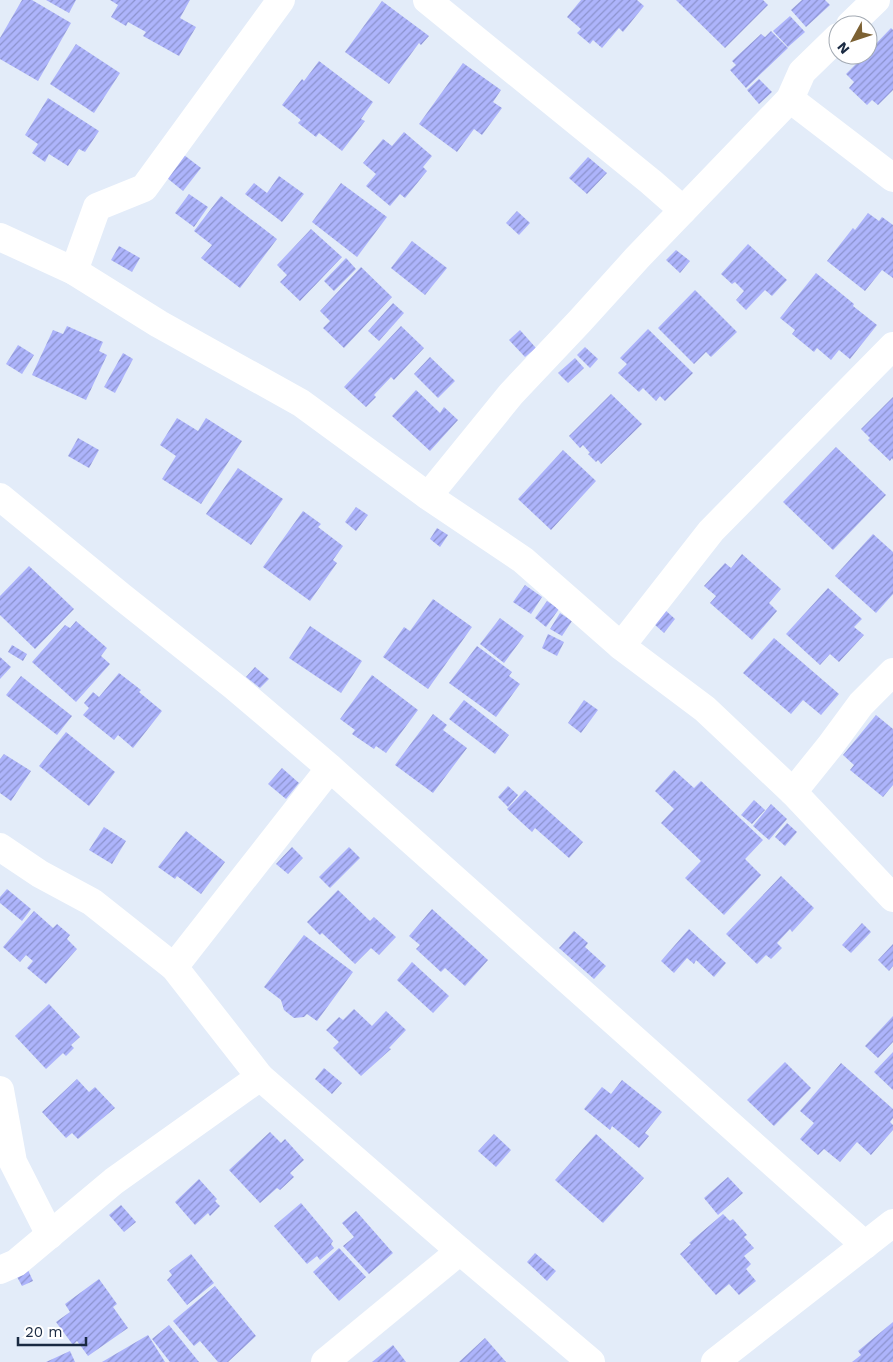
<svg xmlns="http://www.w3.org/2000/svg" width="893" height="1362" viewBox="0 0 893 1362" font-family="'Work Sans',sans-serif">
  <defs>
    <pattern id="building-hatch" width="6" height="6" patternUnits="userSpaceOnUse" patternTransform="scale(1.25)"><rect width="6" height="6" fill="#adb4fb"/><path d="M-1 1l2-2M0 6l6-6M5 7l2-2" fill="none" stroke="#8c93cd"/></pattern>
  </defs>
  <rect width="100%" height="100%" fill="#e3ecf9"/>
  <g fill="url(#building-hatch)">
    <path d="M22 0H32L71 23 38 81 0 59V38Z"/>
    <path d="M46 0H76L69 13Z"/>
    <path d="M110 0H190L180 18 196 27 179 56 143 36 146 32 128 22 126 26 111 17 118 5Z"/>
    <path d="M581 0H637L644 6 623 32 619 28 602 48 593 40 590 44 577 33 581 29 567 17Z"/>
    <path d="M676 0H763L768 5 725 48Z"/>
    <path d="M802 0H825L830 5 806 27 791 10Z"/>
    <path d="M382 1 429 36 421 45 419 43 389 84 345 52Z"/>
    <path d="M790 16 805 32 788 47 773 31Z"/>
    <path d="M891 28 893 30V90L878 105 872 100 867 105 849 88 854 82 846 74 865 55H868V52Z"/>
    <path d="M771 31 788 48 746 88 730 70 736 65 732 61 761 34 765 37Z"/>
    <path d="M76 44 120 73 94 113 50 84Z"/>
    <path d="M319 61 373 102 361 119 365 121 342 151 319 133 316 137 298 123 301 120 282 105 302 79 304 81Z"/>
    <path d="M463 63 501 90 493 102 502 108 482 135 474 129 457 152 419 124Z"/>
    <path d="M759 79 772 92 759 104 747 90Z"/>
    <path d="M48 98 99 131 85 152 79 149 68 166 49 154 45 162 32 153 38 144 25 135Z"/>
    <path d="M404 132 432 156 423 167 427 171 405 198 400 194 390 206 366 186 376 174 363 163 383 139 392 146Z"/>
    <path d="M184 155 201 168 183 191 167 178Z"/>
    <path d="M588 157 607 173 587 194 569 178Z"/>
    <path d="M279 176 304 194 282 222 245 194 254 183 267 193Z"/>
    <path d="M341 183 387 217 357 257 312 222Z"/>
    <path d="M189 194 208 207 194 227 175 213Z"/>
    <path d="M221 196 277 239 240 288 201 258 212 245 194 231Z"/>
    <path d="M517 211 530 223 519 235 506 223Z"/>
    <path d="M868 213 879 221 882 217 893 225V278L882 270 865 291 827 261 853 228 855 230Z"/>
    <path d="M311 229 342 257 300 301 280 282 287 275 277 265Z"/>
    <path d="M412 241 447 268 425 295 391 268Z"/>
    <path d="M748 244 787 280 772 296 765 290 746 310 736 300 744 291 735 282 732 284 721 274Z"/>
    <path d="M119 246 140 258 132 272 111 260Z"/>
    <path d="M676 250 690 261 680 273 666 260Z"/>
    <path d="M346 258 356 269 334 291 324 281Z"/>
    <path d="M361 267 392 297 344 348 323 328 330 321 320 311Z"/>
    <path d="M816 273 854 304 853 306 877 325 850 359 839 350 831 360 817 348 814 352 792 334 795 330 780 318Z"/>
    <path d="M695 290 737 332 711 357 706 352 694 364 658 328Z"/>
    <path d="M393 303 404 313 379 341 368 331Z"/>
    <path d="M67 326 103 342 99 351 107 355 86 400 32 375 53 330 63 334Z"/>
    <path d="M401 326 424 348 394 380 391 377 374 395 376 397 366 407 344 387Z"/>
    <path d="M648 329 693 373 665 401 660 396 656 401 643 388 639 392 618 373 627 364 620 358Z"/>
    <path d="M520 330 536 348 525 357 509 340Z"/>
    <path d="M18 345 34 355 22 374 6 364Z"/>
    <path d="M585 347 598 359 590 368 577 355Z"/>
    <path d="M123 353 133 359 115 393 104 387Z"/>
    <path d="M430 357 455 381 438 398 414 374Z"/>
    <path d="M575 358 584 368 568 383 558 373Z"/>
    <path d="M416 390 440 413 444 407 458 420 430 451 392 416Z"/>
    <path d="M611 394 642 424 601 464 598 460 596 462 588 454 590 453 583 445 580 448 569 436Z"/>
    <path d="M893 397V460L892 458 890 461 868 440 870 438 861 429Z"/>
    <path d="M177 418 198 431 206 418 242 441 201 504 162 479 176 456 160 445Z"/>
    <path d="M78 438 99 450 89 468 68 456Z"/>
    <path d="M836 447 886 495 833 550 783 502Z"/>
    <path d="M563 450 596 481 551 530 518 499Z"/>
    <path d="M238 468 283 499 251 545 206 514Z"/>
    <path d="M356 507 368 515 356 531 345 522Z"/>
    <path d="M303 511 321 524 318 527 343 546 333 560 337 563 310 601 263 567Z"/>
    <path d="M437 528 448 535 440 547 430 539Z"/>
    <path d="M873 534 893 552V594L876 613 835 576Z"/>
    <path d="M742 554 781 589 769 603 777 611 752 640 710 603 716 596 704 586 725 563 731 568Z"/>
    <path d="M29 566 74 609 35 649 0 615V596Z"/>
    <path d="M525 585 542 597 531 614 513 602Z"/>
    <path d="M828 588 862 619 854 627 864 635 839 662 830 654 820 665 786 634Z"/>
    <path d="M433 599 472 627 428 689 383 657 404 627 410 631Z"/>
    <path d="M547 601 559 609 546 627 535 618Z"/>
    <path d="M664 609 675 619 664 633 653 623Z"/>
    <path d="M560 613 572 621 562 636 550 629Z"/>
    <path d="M500 618 524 636 504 663 480 644Z"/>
    <path d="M76 621 107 648 101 656 110 664 76 702 32 662 65 625 70 628Z"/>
    <path d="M310 626 362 661 341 693 289 658Z"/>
    <path d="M548 634 564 642 557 656 542 648Z"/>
    <path d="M774 638 839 694 821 715 803 700 791 714 743 673Z"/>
    <path d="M12 645 27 654 23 661 8 652Z"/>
    <path d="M477 646 512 672 509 676 520 684 496 717 449 683Z"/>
    <path d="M0 657 11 667 0 679Z"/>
    <path d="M255 667 269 679 260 688 246 677Z"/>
    <path d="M119 673 141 690 139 692 162 711 133 748 118 735 114 740 83 715 89 708 84 703 93 692 99 697Z"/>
    <path d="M372 675 418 710 386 753 376 746 374 749 352 734 355 730 340 719Z"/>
    <path d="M21 676 72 716 57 735 6 695Z"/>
    <path d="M464 700 509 735 495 754 449 719Z"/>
    <path d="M584 700 598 710 581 733 568 723Z"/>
    <path d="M433 714 447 725 443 730 467 748 433 793 395 765Z"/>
    <path d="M876 715 893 729V785L883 797 850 770 854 765 843 755Z"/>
    <path d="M66 732 115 772 89 806 39 766Z"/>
    <path d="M4 754 31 771 11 801 0 793V759Z"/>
    <path d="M282 768 299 783 286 799 268 784Z"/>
    <path d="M674 770 694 788 701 781 763 840 745 859 761 875 724 915 685 878 701 861 661 823 674 809 655 791Z"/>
    <path d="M508 786 518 795 508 807 498 797Z"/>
    <path d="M525 790 583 842 569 858 535 828 532 832 507 809Z"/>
    <path d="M754 800 765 810 752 824 741 815Z"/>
    <path d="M771 804 787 819 769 840 753 826Z"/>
    <path d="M787 823 797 832 785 846 775 837Z"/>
    <path d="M104 827 126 841 112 864 89 850Z"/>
    <path d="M186 831 225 862 201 894 177 876 175 879 158 867Z"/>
    <path d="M292 847 303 858 288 874 276 864Z"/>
    <path d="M349 847 360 858 330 888 319 877Z"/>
    <path d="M781 876 814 908 792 932 790 929 777 943 782 948 771 959 766 955 757 964 726 934Z"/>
    <path d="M7 889 31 909 22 921 0 903V897Z"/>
    <path d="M338 890 370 921 374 917 396 937 379 955 371 948 355 964 322 933 320 935 307 922Z"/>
    <path d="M432 909 488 960 465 986 445 968 441 972 416 949 420 945 409 936Z"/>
    <path d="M34 911 53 928 57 924 70 935 67 939 77 949 46 984 27 968 33 961 26 955 20 962 3 947Z"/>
    <path d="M862 923 871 932 851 953 842 945Z"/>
    <path d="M689 929 726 963 714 977 696 960 694 964 687 958 674 973 661 961Z"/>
    <path d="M574 931 588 943 585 947 606 966 594 979 559 948Z"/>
    <path d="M304 935 353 972 317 1021 307 1014 304 1017 294 1018 284 1010 281 1000 264 987Z"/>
    <path d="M893 944V966L889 971 878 960Z"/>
    <path d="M412 962 449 996 433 1013 397 980Z"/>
    <path d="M49 1004 80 1037 71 1045 74 1048 66 1056 63 1053 46 1069 15 1036Z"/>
    <path d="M354 1009 372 1026 386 1011 406 1030 389 1048 391 1049 361 1076 333 1048 339 1042 326 1030 339 1017 343 1020Z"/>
    <path d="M893 1016V1042L878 1058 865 1046Z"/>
    <path d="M893 1052V1090L874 1072Z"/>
    <path d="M785 1062 811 1088 774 1126 747 1100Z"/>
    <path d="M841 1063 893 1109V1118L890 1122 893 1125V1130L871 1155 857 1142 840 1162 824 1149 818 1155 800 1139 814 1123 800 1111Z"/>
    <path d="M324 1068 342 1083 332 1094 315 1079Z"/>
    <path d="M77 1079 89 1092 95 1087 115 1108 78 1139 72 1133 66 1138 42 1112Z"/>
    <path d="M622 1080 662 1112 645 1133 649 1136 639 1148 612 1126 610 1130 584 1109 602 1087 611 1094Z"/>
    <path d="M270 1132 281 1143 285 1139 304 1160 290 1173 294 1177 280 1190 277 1188 260 1203 229 1170Z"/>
    <path d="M494 1134 511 1150 496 1167 478 1151Z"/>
    <path d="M596 1134 644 1178 603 1223 555 1180Z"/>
    <path d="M728 1177 743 1193 718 1215 704 1198Z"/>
    <path d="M199 1179 217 1199 215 1201 220 1206 210 1216 208 1213 195 1225 175 1202Z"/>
    <path d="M301 1203 333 1241 331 1244 334 1248 320 1260 317 1256 307 1264 274 1226Z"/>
    <path d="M121 1205 136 1222 124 1232 109 1215Z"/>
    <path d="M356 1211 393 1253 369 1274 343 1246 354 1237 342 1223Z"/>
    <path d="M723 1214 730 1221 733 1219 747 1235 744 1237 754 1248 744 1256 751 1264 746 1269 756 1281 739 1295 729 1284 716 1295 680 1254 691 1244 689 1243Z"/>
    <path d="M339 1248 366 1277 339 1301 313 1272Z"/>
    <path d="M535 1253 556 1271 547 1281 527 1262Z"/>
    <path d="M191 1254 214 1283 187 1305 167 1280 172 1275 169 1271Z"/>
    <path d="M28 1270 33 1281 22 1286 16 1275Z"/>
    <path d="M99 1279 117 1304 113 1307 128 1328 88 1356 77 1341 73 1345 56 1322 70 1312 65 1304Z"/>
    <path d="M215 1286 256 1336 228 1362H218L200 1341 194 1346 173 1321Z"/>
    <path d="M893 1322V1362H852L861 1355 858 1351Z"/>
    <path d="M169 1325 199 1362H170L152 1339Z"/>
    <path d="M148 1335 165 1362H102Z"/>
    <path d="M485 1338 506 1362H459Z"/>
    <path d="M393 1345 406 1362H372Z"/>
    <path d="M70 1351 75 1362H46Z"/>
  </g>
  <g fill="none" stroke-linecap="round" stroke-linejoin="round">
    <g stroke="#fff" stroke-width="28">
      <path d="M427 0 651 182 683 210"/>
      <path d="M850 25 876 0"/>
      <path d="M790 99 893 178"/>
      <path d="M0 237 74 271 159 324 301 403 428 496 523 560 621 646 705 709 793 792 893 898"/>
      <path d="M74 271 97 207 144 188 281 0"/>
      <path d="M428 496 511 394 580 321 637 258 790 99 802 72 838 37"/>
      <path d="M0 497 122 597 235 687 330 768 865 1245"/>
      <path d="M621 646 711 531 893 346"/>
      <path d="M793 792 830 746 861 704 893 672"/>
      <path d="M0 847 40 874 92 902 174 967 260 1077 460 1251 591 1362"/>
      <path d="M174 967 330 768"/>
      <path d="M0 1090 13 1162 50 1235"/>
      <path d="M0 1270 16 1263 114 1181 260 1077"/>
      <path d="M325 1362 460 1251"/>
      <path d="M715 1362 893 1223"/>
    </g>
  </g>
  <g transform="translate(853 40) rotate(230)"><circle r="24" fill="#ffffff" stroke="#a3aab3"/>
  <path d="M0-4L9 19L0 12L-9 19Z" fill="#7c6133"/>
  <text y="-8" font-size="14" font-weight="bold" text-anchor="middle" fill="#1a2a42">N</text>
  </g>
  <path d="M18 1337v8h68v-8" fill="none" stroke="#1a2a42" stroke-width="2.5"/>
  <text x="25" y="1337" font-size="15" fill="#1a2a42" stroke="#ffffff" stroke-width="4" paint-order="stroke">20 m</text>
</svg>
